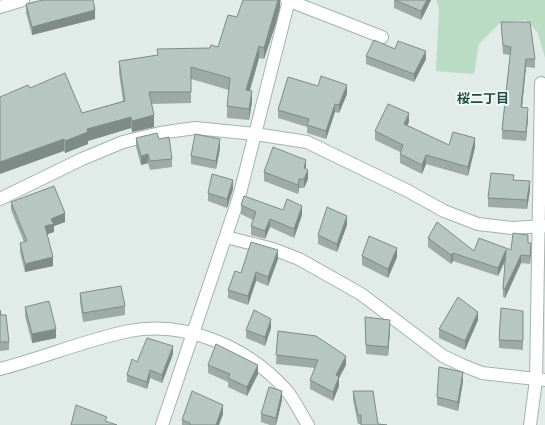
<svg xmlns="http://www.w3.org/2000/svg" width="545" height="425" viewBox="0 0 545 425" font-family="'Open Sans','Noto Sans JP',sans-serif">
  <rect width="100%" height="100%" fill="#e1ebe7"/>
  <path fill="#badcc5" d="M436 0H545V58L538 33 526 20 500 23 479 44 474 74 436 71 439 8Z"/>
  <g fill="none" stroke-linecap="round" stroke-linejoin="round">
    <g stroke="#a4b3ae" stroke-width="14">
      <g id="minor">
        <path d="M287 0 382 37"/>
        <path d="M0 7 23 0"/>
        <path d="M0 199 82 159 123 142 160 133 195 128 255 134 307 142 408 191 444 211 478 224 512 228 545 226"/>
        <path d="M226 237 273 249 299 259 361 294 443 356 462 365 482 373 545 380"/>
        <path d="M0 369C43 358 85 340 129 331 187 320 249 348 287 391 295 401 301 414 308 425"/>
        <path d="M162 425 239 197 289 0"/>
        <path d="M530 425 536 380 541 83"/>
      </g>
    </g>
    <use href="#minor" stroke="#fff" stroke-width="12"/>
  </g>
  <g fill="#9daaa5">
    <path d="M280 0V7L276 23 264 59 259 58 250 91 252 102 249 120 227 118V106L229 90 191 79V103L151 104 154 127 132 132 131 128 88 141V144L65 153 30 88 82 113 123 101 119 73V61L218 47 237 17Z"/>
    <path d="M394 0H431L421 20 394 8Z"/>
    <path d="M26 4 95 19 32 35 26 13Z"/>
    <path d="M501 22 535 59V68L526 67 522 107 528 117 526 141 502 139V130L510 55 503 54Z"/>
    <path d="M395 49 426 59 414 82 366 64V56Z"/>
    <path d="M318 86 347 94 339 113 335 112 326 139 307 133V127L278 118V110Z"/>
    <path d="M409 122 407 125 449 145 475 147 468 176 426 164 422 174 400 163V152L375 140V131Z"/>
    <path d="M136 138 159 139 172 159V167L150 170 148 163 141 165 136 147Z"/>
    <path d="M220 148 216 169 191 164V156Z"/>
    <path d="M306 169 308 179 304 188H299L298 194 264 181V172Z"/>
    <path d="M514 180 530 190 527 209 488 207V198Z"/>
    <path d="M233 189 227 208 208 201V193Z"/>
    <path d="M11 202 65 222 54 226V232L47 234 53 266 25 272 20 252V243L24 242 11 210Z"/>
    <path d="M241 205 283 210 302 215 294 238 270 227 265 239 251 235V226L253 220 241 214Z"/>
    <path d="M347 225 337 252 318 244V235Z"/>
    <path d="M428 238 474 251 511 250 528 243 531 252 530 264 521 263 505 298 503 297V289L505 261 498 276 453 261 451 264 428 247Z"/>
    <path d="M362 256 397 257 388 278 362 265Z"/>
    <path d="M278 259 268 286 256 281 248 305 228 298V290L241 273Z"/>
    <path d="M80 293 125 306V315L83 322 80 302Z"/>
    <path d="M25 307 56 338 32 343 25 316Z"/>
    <path d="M0 310 1 315 9 342V350L0 351Z"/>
    <path d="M523 311V350L499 348V340Z"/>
    <path d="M365 317 390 329 388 356 366 354Z"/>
    <path d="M478 320 465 350 439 338V329Z"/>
    <path d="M271 328 265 346 246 338V330Z"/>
    <path d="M278 331 346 365 339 378V386L333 401 310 389V380L315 368 276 364Z"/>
    <path d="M173 354 162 383 150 378 147 389 127 382V375L137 362Z"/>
    <path d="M208 365 258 374 247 396 228 387V382L208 373Z"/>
    <path d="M463 381 458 411 437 405V397Z"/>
    <path d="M353 391 378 424H358L353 400Z"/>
    <path d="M282 400 276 425H270L261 422V414Z"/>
    <path d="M223 414 219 425H182V420Z"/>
  </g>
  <g fill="#7f8b86">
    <path d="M278 0H280V7L276 23 264 59V48Z"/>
    <path d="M427 0H431L421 20V11Z"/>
    <path d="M95 10V19L32 35V27Z"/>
    <path d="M259 46V58L246 102V90Z"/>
    <path d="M426 51V59L414 82V74Z"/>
    <path d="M526 59V67L521 116V107Z"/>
    <path d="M347 85V94L339 113V105Z"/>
    <path d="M252 91V102L249 120V109Z"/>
    <path d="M335 104V112L326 139V131Z"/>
    <path d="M528 108V117L526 141V132Z"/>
    <path d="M409 113V122L404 133V124Z"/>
    <path d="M154 115V127L132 132V121Z"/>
    <path d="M131 117V128L88 141V144L65 153V141L87 129Z"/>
    <path d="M475 138V147L468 176V167Z"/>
    <path d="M64 139V151L0 174V162Z"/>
    <path d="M220 139V148L216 169V161Z"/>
    <path d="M148 154V163L141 165V156Z"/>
    <path d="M426 155V164L422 174V165Z"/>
    <path d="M306 160V168H304Z"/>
    <path d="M308 170V179L304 188V179Z"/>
    <path d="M299 179V188L298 194V185Z"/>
    <path d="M233 180V189L227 208V199Z"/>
    <path d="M530 181V190L527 209V200Z"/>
    <path d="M302 206V215L294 238V229Z"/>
    <path d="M65 213V222L54 226V232L45 235V226L51 219Z"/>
    <path d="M347 216V225L337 252V244Z"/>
    <path d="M270 219V227L265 239V231Z"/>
    <path d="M531 243V252L530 264V256Z"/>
    <path d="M397 248V257L388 278V269Z"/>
    <path d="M278 250V259L268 286V277Z"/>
    <path d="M506 250V259L498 276V268Z"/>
    <path d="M453 253V261L451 264V255Z"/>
    <path d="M521 255V263L505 298V289Z"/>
    <path d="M53 257V266L25 272V264Z"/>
    <path d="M256 272V281L248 305V296Z"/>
    <path d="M478 312V320L465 350V341Z"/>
    <path d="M271 319V328L265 346V337Z"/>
    <path d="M390 320V329L388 356V347Z"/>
    <path d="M56 329V338L32 343V334Z"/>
    <path d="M173 346V354L162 383V375Z"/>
    <path d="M346 356V365L339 378V386L333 401V392L336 375Z"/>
    <path d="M258 365V374L247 396V387Z"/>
    <path d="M150 370V378L147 389V382Z"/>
    <path d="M463 372V381L458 411V402Z"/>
    <path d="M282 391V400L276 425V418Z"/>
    <path d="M223 405V414L219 425H216Z"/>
  </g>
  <g fill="#b6c6c0" stroke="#7f8b86">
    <path d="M43 0H93L95 10 32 27 26 4Z"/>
    <path d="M243 0H278L264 48 259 46 246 90 252 91 249 109 227 106 230 78 191 67V92H149L154 115 132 121 131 117 87 129 88 132 65 141 64 139 0 162V97L28 85 30 88 65 73 82 113 125 101 119 61 158 55 157 49 210 48 211 45 218 47 228 15 237 17Z"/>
    <path d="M395 0H427L421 11Z"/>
    <path d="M501 22H530L535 59H526L521 107 528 108 526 132 502 130 511 47 503 45Z"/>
    <path d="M374 40 395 49 398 41 426 51 414 74 366 56Z"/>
    <path d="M321 76 347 85 339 105 335 104 326 131 307 125 309 119 278 110 288 77 318 86Z"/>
    <path d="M388 104 409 113 404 124 449 145 453 132 475 138 468 167 426 155 422 165 400 154 403 145 375 131Z"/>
    <path d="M157 133 159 139 169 137 172 159 150 161 148 154 141 156 136 138Z"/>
    <path d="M195 134 220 139 216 161 191 156Z"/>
    <path d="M273 147 306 160 304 168 308 170 304 179H299L298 185 264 172Z"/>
    <path d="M491 173 514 175 513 180 530 181 527 200 488 198Z"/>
    <path d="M212 174 233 180 227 199 208 193Z"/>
    <path d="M54 186 65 213 51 219 54 224 45 226 53 257 25 264 20 243 27 241 11 202Z"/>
    <path d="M244 196 283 210 287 199 302 206 294 229 270 219 265 231 251 226 256 212 241 205Z"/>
    <path d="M327 207 347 216 337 244 318 235Z"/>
    <path d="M437 222 474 251 479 238 511 250 513 233 528 235V243H531L530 256 521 255 505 289H503L506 250 498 268 453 253 451 255 428 238Z"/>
    <path d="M369 236 397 248 388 269 362 256Z"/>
    <path d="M251 242 278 250 268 277 256 272 248 296 228 290 235 271 241 273Z"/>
    <path d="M121 286 125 306 83 313 80 293Z"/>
    <path d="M458 297 478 312 465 341 439 329Z"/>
    <path d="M49 301 56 329 32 334 25 307Z"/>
    <path d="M501 308 523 311V341L499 340Z"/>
    <path d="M0 310 1 315H6L9 342H0Z"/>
    <path d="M254 310 271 319 265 337 246 330Z"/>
    <path d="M365 317 390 320 388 347 366 345Z"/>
    <path d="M278 331 316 336 346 356 336 375 339 377 333 392 310 380 318 360 276 355Z"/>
    <path d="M147 338 173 346 162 375 150 370 147 382 127 375 132 359 137 362Z"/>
    <path d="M216 344 258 365 247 387 228 378 230 374 208 365Z"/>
    <path d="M439 367 463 372 458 402 437 397Z"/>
    <path d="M269 387 282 391 276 418 261 414Z"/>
    <path d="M192 391 223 405 216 425H190V423L182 420Z"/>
    <path d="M353 391H373L378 424 387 425H361V415H358Z"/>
    <path d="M76 405 107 417 105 421 117 425H71Z"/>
  </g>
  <g text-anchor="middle" stroke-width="4" stroke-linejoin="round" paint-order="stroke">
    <g font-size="13" font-weight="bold" fill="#1f4c44" stroke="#f1f8f5">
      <text x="483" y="103">桜二丁目</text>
    </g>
  </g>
</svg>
